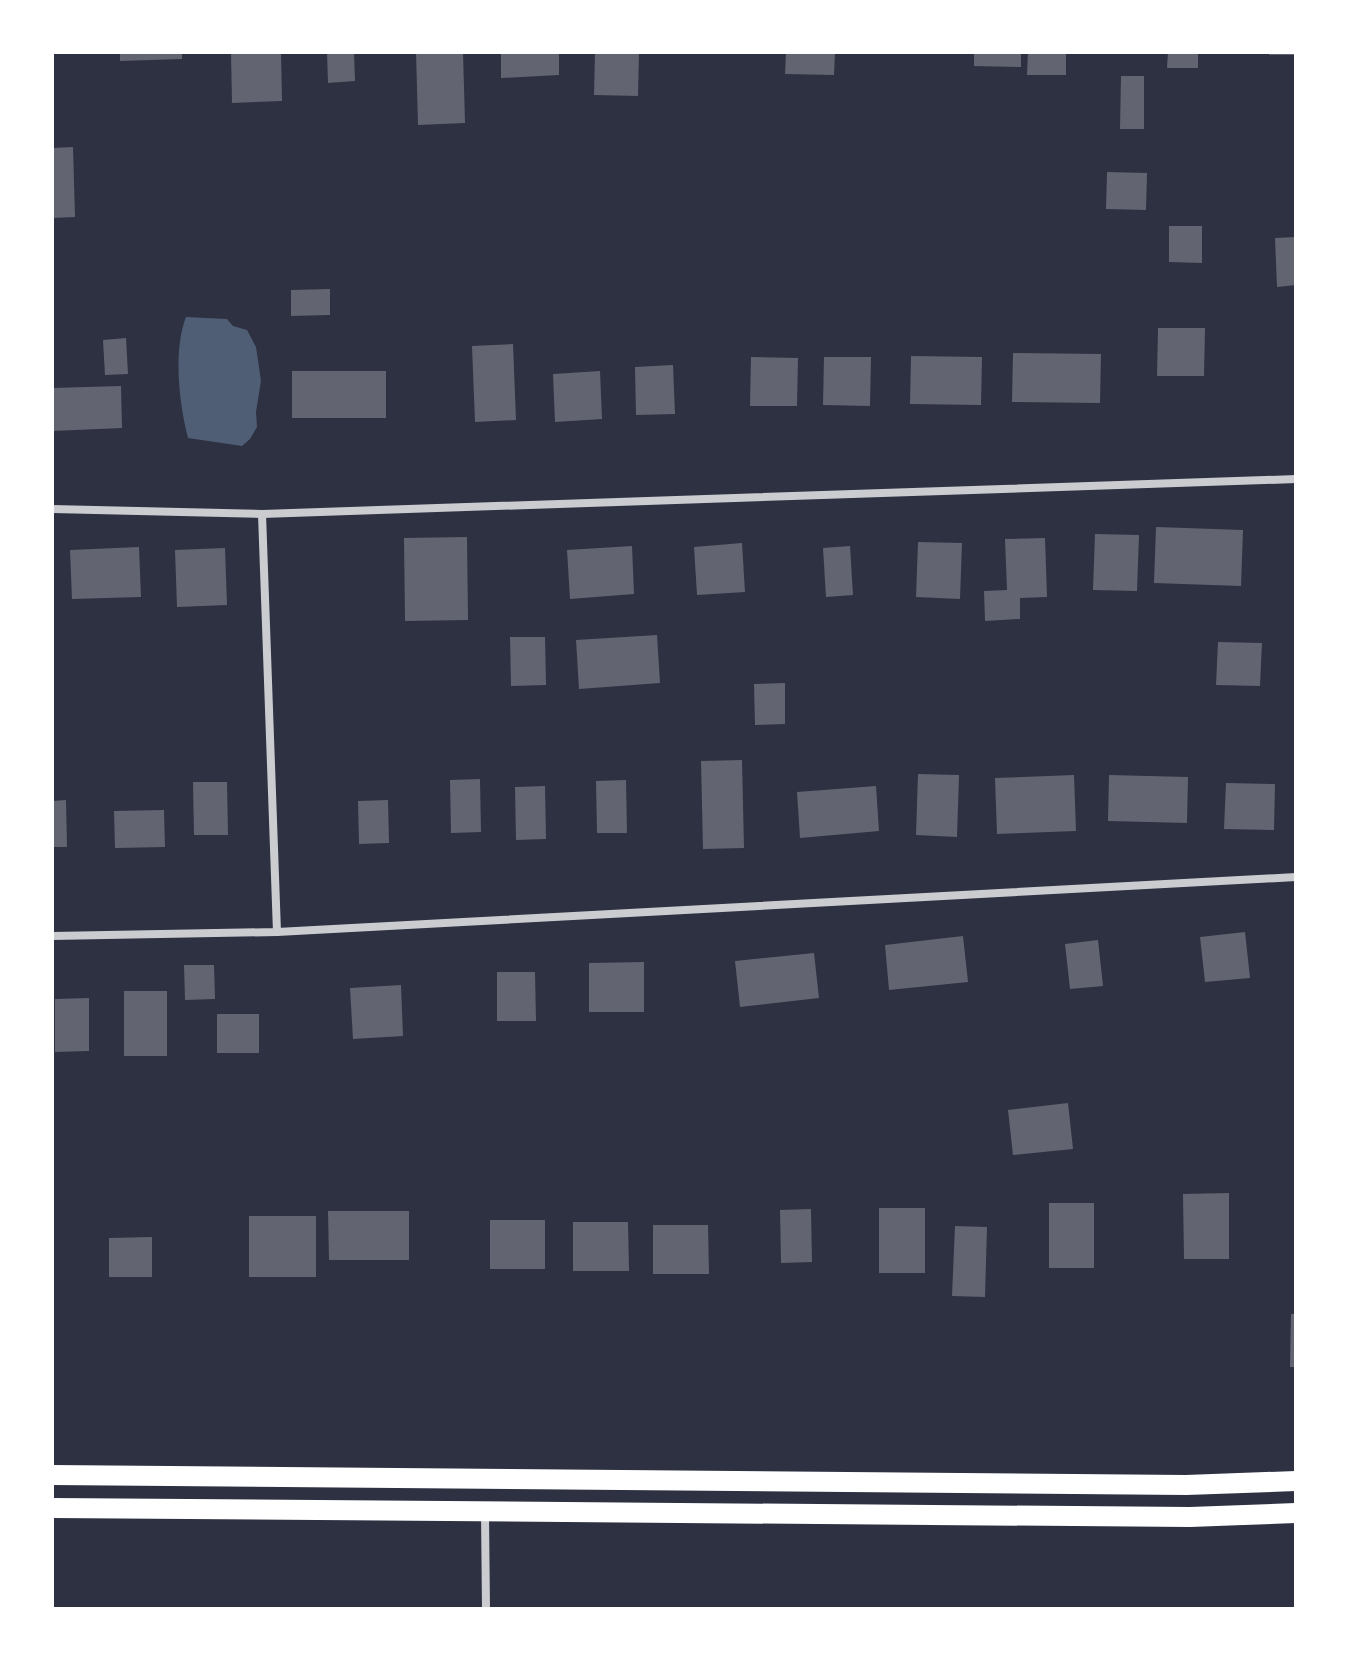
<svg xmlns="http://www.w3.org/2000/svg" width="1348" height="1661" viewBox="0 0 1348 1661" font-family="'Alegreya Sans',sans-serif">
  <rect width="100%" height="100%" fill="#2d3142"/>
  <path fill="#4f5d75" d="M186 317 227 319 233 326 247 330 256 347 261 381 256 412 257 427 250 439 242 446 188 438C179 404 173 350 186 317Z"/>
  <g fill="#626471">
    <path d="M120 52H182V59L120 61Z"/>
    <path d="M231 52H281L282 101 232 103Z"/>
    <path d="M327 52H354L355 81 328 83Z"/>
    <path d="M416 52H463L465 123 418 125Z"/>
    <path d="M501 52H559V75L501 78Z"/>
    <path d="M595 52H639L638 96 594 95Z"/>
    <path d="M786 52H835L834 75 785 74Z"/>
    <path d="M974 52H1021V67L974 66Z"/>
    <path d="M1028 52H1066V75H1027Z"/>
    <path d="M1168 52H1198V68H1167Z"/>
    <rect x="1269" y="52" width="27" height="3"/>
    <path d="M1121 76H1144V129H1120Z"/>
    <path d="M73 147 75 217 52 218V148Z"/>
    <path d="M1107 172 1147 173 1146 210 1106 209Z"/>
    <path d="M1169 226H1202V263L1169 262Z"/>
    <path d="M1296 237V285L1277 287 1275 238Z"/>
    <path d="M330 289V315L291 316V290Z"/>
    <path d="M1158 328H1205L1204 376H1157Z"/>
    <path d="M126 338 128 374 105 375 103 340Z"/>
    <path d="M513 344 516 420 475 422 472 346Z"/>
    <path d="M1013 353 1101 354 1100 403 1012 402Z"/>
    <path d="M911 356 982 357 981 405 910 404Z"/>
    <path d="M751 357 798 358 797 406H750Z"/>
    <path d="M824 357H871L870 406 823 405Z"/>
    <path d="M673 365 675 414 636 415 635 367Z"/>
    <rect x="292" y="371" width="94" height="47"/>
    <path d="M600 371 602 419 555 422 553 374Z"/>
    <path d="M121 386 122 428 52 431V388Z"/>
    <path d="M1156 527 1243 530 1241 586 1154 583Z"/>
    <path d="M1095 534 1139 535 1137 591 1093 590Z"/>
    <path d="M467 537 468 620 405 621 404 538Z"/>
    <path d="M1045 538 1047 597 1020 598V619L985 621 984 591 1007 590 1005 539Z"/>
    <path d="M918 542 962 543 960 599 916 597Z"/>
    <path d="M742 543 745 592 697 595 694 547Z"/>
    <path d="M632 546 634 594 570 599 567 550Z"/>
    <path d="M850 546 853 595 826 597 823 548Z"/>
    <path d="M139 547 141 597 72 599 70 550Z"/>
    <path d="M225 548 227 605 177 607 175 550Z"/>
    <path d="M657 635 660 683 579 689 576 640Z"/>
    <path d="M510 637H545L546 685 511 686Z"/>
    <path d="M1218 642 1262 643 1260 686 1216 685Z"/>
    <path d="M785 683V724L755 725 754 684Z"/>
    <path d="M742 760 744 848 703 849 701 761Z"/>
    <path d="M918 774 959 775 957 837 916 835Z"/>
    <path d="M1074 775 1076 831 997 834 995 778Z"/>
    <path d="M1109 775 1188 777 1187 823 1108 821Z"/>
    <path d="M480 779 481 832 451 833 450 780Z"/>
    <path d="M626 780 627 833H597L596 781Z"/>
    <path d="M193 782H227L228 835H194Z"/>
    <path d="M1226 783 1275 784 1274 830 1224 829Z"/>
    <path d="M545 786 546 839 516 840 515 787Z"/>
    <path d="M876 786 879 831 800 838 797 792Z"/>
    <path d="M66 800 67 847H52V801Z"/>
    <path d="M388 800 389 843 359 844 358 801Z"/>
    <path d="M164 810 165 847 115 848 114 811Z"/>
    <path d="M1245 932 1250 978 1205 982 1200 937Z"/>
    <path d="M963 936 968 982 889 990 885 945Z"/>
    <path d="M1098 940 1103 986 1070 989 1065 944Z"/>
    <path d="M814 953 819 998 740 1007 735 961Z"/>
    <path d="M644 962V1012H589V963Z"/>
    <path d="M184 965H214L215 999 185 1000Z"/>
    <path d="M497 972H535L536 1021H497Z"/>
    <path d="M401 985 403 1036 353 1039 350 988Z"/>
    <rect x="124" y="991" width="43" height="65"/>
    <path d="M89 998V1051L55 1052V999Z"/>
    <rect x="217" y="1014" width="42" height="39"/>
    <path d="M1068 1103 1073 1149 1013 1155 1008 1110Z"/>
    <path d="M1229 1193V1259H1184L1183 1194Z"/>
    <rect x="1049" y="1203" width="45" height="65"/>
    <rect x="879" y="1208" width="46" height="65"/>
    <path d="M811 1209 812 1262 781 1263 780 1210Z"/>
    <path d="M328 1211H409V1260H329Z"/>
    <rect x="249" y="1216" width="67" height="61"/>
    <rect x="490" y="1220" width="55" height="49"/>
    <path d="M573 1222H628L629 1271H573Z"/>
    <path d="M653 1225H708L709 1274H653Z"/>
    <path d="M955 1226 987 1227 985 1297 952 1296Z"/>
    <path d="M152 1237V1277H109V1238Z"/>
    <path d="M1291 1314H1296V1367H1290Z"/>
  </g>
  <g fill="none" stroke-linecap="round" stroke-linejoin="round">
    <g stroke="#caccd0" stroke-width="8">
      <path d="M52 509 262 514 1296 479"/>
      <path d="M262 514 277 932"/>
      <path d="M52 936 277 932 1296 877"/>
      <path d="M485 1514 486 1609"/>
    </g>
    <g stroke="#fff" stroke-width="20">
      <path d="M52 1475 1186 1485 1296 1481"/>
      <path d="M52 1508 1190 1517 1296 1513"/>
    </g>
  </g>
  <rect width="1348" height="1661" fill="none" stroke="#ffffff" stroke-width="108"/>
</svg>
